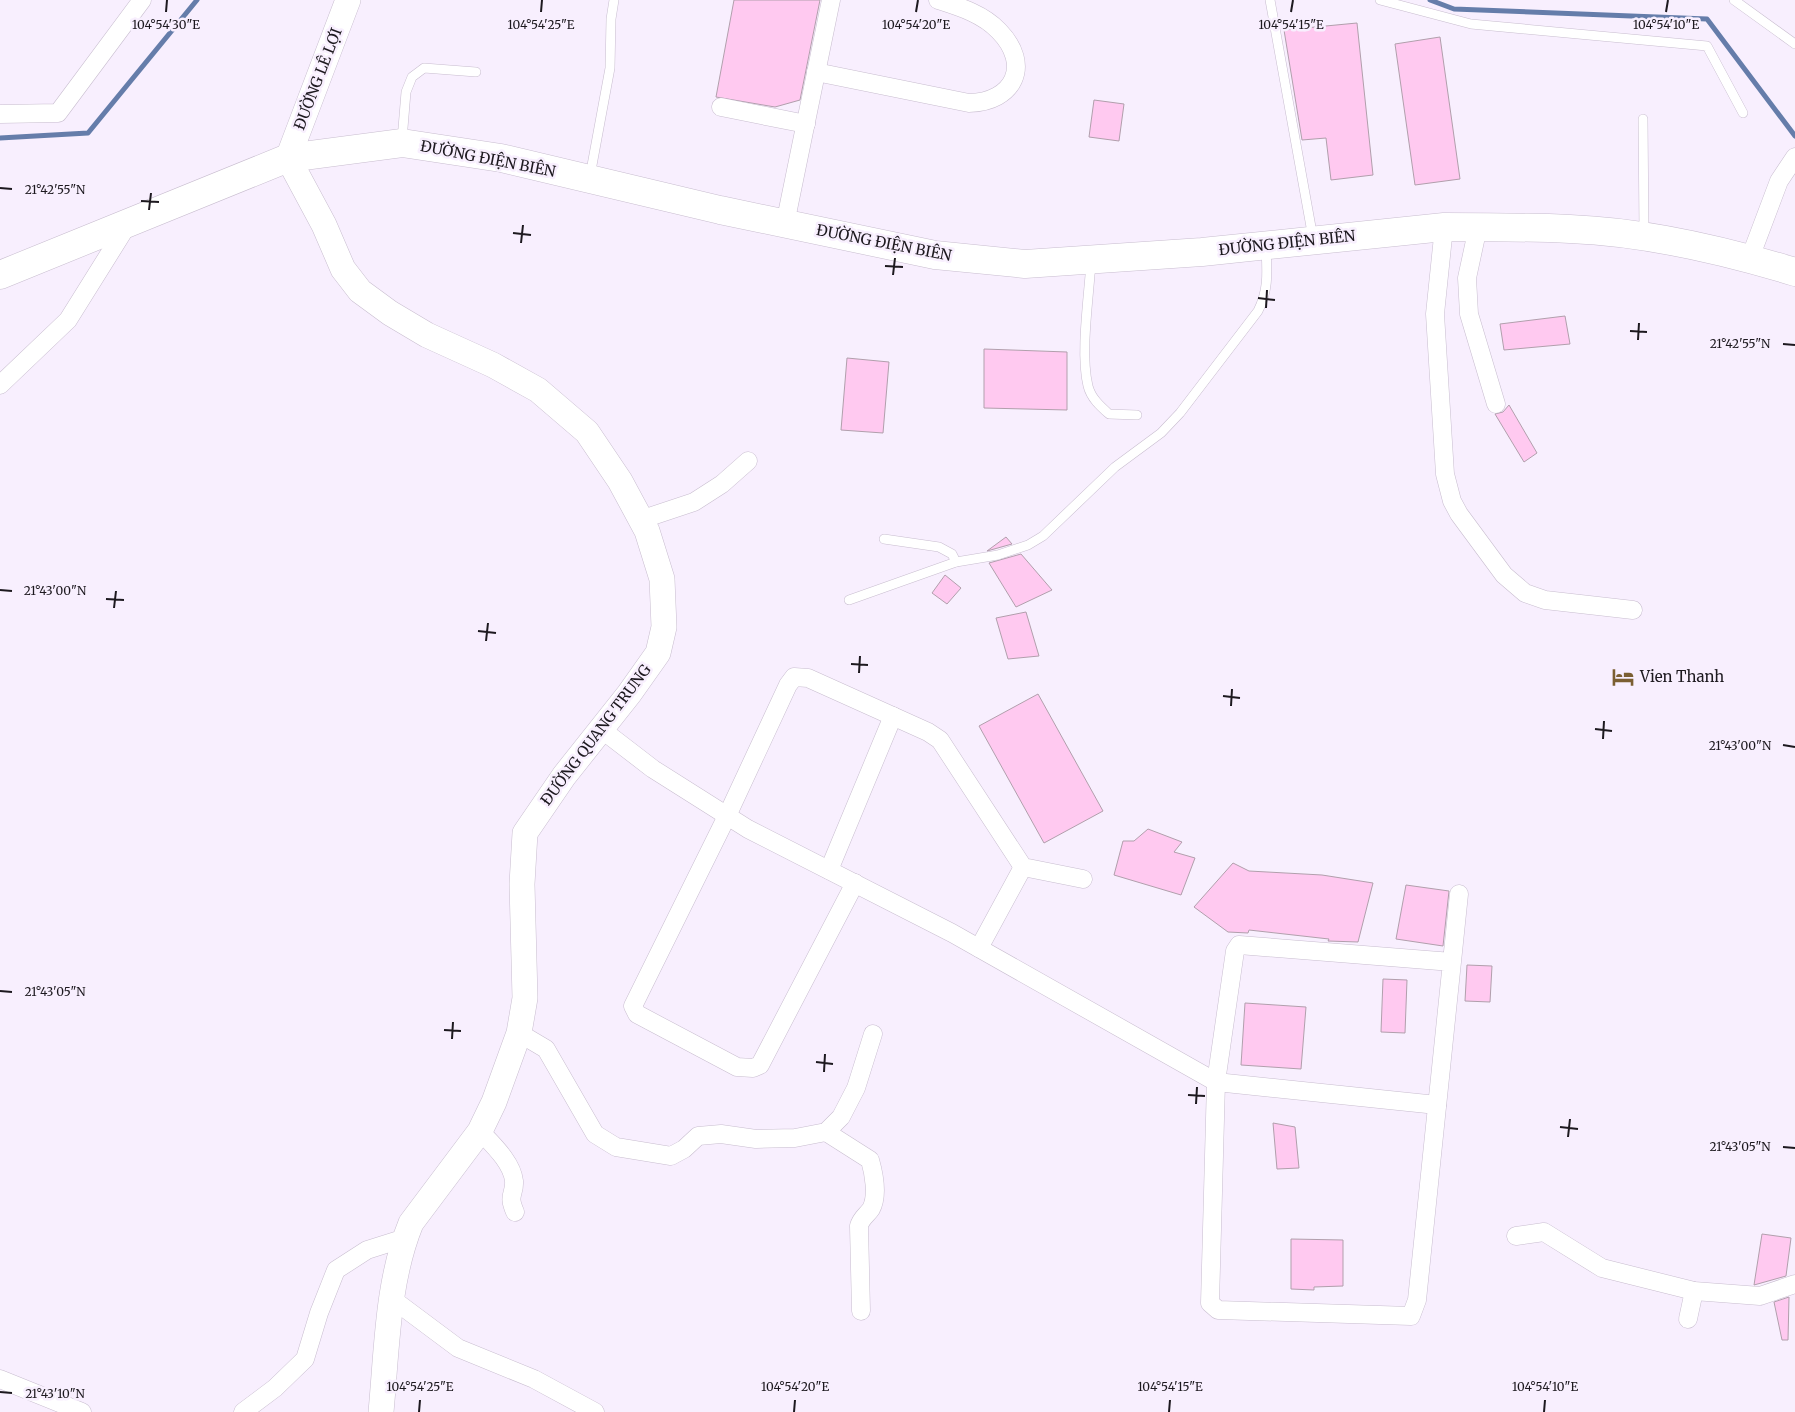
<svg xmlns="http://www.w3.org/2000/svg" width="1795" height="1412" viewBox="0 0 1795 1412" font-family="Merriweather,serif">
  <rect width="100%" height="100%" fill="#f8effe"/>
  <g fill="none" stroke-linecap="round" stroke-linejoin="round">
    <g stroke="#657daa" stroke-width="5">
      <path d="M1430 0 1454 9 1707 19 1795 136"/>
      <path d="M0 138 88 133 197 0"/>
    </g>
  </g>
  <g fill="#ffc9f0" stroke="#b19fac">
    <path d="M734 0H820L800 100 775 107 716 97Z"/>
    <path d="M1357 23 1373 175 1331 180 1326 138 1302 140 1284 30Z"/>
    <path d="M1440 37 1460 179 1415 185 1395 44Z"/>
    <path d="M1094 100 1124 104 1119 141 1089 137Z"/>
    <path d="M1565 316 1570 344 1504 350 1500 324Z"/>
    <path d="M984 349 1067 352V410L984 408Z"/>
    <path d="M847 358 889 362 883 433 841 430Z"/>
    <path d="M1509 405 1537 453 1524 462 1495 414 1503 412Z"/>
    <path d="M1006 537 1012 544 987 551Z"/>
    <path d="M1021 554 1052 590 1016 607 989 563Z"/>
    <path d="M945 575 961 588 947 604 932 593Z"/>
    <path d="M1026 612 1039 656 1008 659 996 618Z"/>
    <path d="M1038 694 1103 811 1044 843 979 726Z"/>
    <path d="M1148 829 1182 842 1174 852 1195 858 1181 895 1114 875 1123 841H1134Z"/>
    <path d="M1233 863 1249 871 1322 875 1373 883 1358 942 1328 941 1329 939 1249 930 1248 933 1228 932 1194 907Z"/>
    <path d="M1406 885 1449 891 1443 946 1396 939Z"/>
    <path d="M1467 965 1492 966 1490 1002 1465 1001Z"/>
    <path d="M1383 979 1407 980 1405 1033 1381 1032Z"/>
    <path d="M1245 1003 1306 1007 1301 1069 1241 1065Z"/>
    <path d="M1273 1123 1295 1127 1299 1168 1277 1169Z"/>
    <path d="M1762 1234 1791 1238 1786 1276 1754 1285Z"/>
    <path d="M1291 1239 1343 1240V1286L1314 1287V1290L1291 1289Z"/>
    <path d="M1789 1297 1788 1340H1782L1774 1302Z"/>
  </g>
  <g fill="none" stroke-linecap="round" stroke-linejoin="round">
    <g stroke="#c8bdcf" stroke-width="10">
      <g id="lane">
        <path d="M1270 0 1313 238"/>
        <path d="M1380 0 1471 24 1707 46 1743 113"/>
        <path d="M1734 0 1795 44"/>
        <path d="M1643 119 1644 232"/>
        <path d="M402 140 406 92 412 77 424 68 476 72"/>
        <path d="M590 176 610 68 611 19 614 0"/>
        <path d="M1091 262C1089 296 1080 354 1088 386 1091 398 1100 406 1109 414L1137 415"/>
        <path d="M884 539 939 547 952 554 956 562"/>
        <path d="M849 600 956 562 998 555 1028 545 1043 536 1115 467 1161 433 1180 413 1258 311C1269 290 1267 271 1266 248"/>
      </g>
    </g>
    <g stroke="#c8bdcf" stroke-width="19">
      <g id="street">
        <path d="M816 72 969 103C1014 102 1032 65 999 31 983 14 960 7 938 0"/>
        <path d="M721 107 806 124"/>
        <path d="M0 114 58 113 142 0"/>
        <path d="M785 224 831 0"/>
        <path d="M1444 227 1435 314 1445 474 1452 501 1459 514 1504 575 1525 593 1545 600 1633 610"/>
        <path d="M1478 227 1467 278 1469 314 1496 404"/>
        <path d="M1750 258 1779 181 1795 157"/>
        <path d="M0 385 68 320 128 224"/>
        <path d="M640 520 694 502 722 484 748 461"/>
        <path d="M601 729 653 769 748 829 952 933 1216 1082 1437 1105"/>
        <path d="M829 870 893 716"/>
        <path d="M855 883 760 1065 753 1068 737 1067 637 1014 633 1006 727 816 788 685 794 677 808 678 928 732 940 740 1023 867 1083 879"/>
        <path d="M979 948 1023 867"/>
        <path d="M1452 962 1239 945 1235 951 1216 1082 1210 1303 1218 1310 1411 1316 1417 1300 1459 894"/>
        <path d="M519 1033 546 1049 595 1134 616 1147 671 1156 684 1149 698 1136 721 1134 756 1139 795 1138 826 1132 841 1117 856 1088 873 1034"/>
        <path d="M480 1131C492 1144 512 1162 514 1181 515 1195 507 1194 515 1212"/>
        <path d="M826 1132 870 1160C874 1174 878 1196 871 1209 867 1215 861 1218 859 1226L861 1311"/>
        <path d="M1516 1236 1544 1232 1602 1268 1694 1291 1760 1296 1795 1284"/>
        <path d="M391 1298 458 1348 534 1379 595 1412"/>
        <path d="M1688 1319 1694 1291"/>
        <path d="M0 1379 82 1412"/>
        <path d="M243 1412 275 1388 305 1359 319 1313 336 1270 367 1250 405 1238"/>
      </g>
    </g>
    <g stroke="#c8bdcf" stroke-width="26">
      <path id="secondary" d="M348 0 288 158 324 225 343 269 360 291 390 313 427 335 493 365 538 390 587 432 620 481 647 531 662 579 664 627 658 653 629 694 564 776 525 833 522 884 525 998 519 1033 494 1102 480 1131 411 1223C387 1282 387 1349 381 1412"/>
    </g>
    <g stroke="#c8bdcf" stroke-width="29">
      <path id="primary" d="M0 275 288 158 402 143 501 158 720 210 935 255 1025 264 1202 252 1444 227C1486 227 1528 227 1570 229 1646 232 1723 250 1795 272"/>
    </g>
    <use href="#lane" stroke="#fff" stroke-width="9"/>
    <use href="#street" stroke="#fff" stroke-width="18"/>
    <use href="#secondary" stroke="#fff" stroke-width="25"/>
    <use href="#primary" stroke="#fff" stroke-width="28"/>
  </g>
  <path fill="none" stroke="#1d191f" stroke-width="2" d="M166 12 167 0M541 12 542 0M916 12 918 0M1291 12 1293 0M1666 12 1668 0M0 188 12 189M141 201 159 202M149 210 151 193M513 233 531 235M521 243 523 225M885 266 903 267M893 275 895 258M1258 298 1275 300M1266 308 1267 290M1630 331 1647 332M1638 340 1639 323M1783 344 1795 345M0 590 12 591M106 599 124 600M114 608 116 591M478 631 496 633M486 641 488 623M851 664 868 665M859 673 860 656M1223 696 1240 698M1231 706 1232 689M1595 729 1612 731M1603 739 1604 721M1783 745 1795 747M0 991 12 992M444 1030 461 1031M452 1039 453 1022M816 1062 833 1064M824 1072 825 1054M1188 1095 1205 1096M1196 1104 1197 1087M1560 1127 1578 1129M1568 1137 1570 1119M1783 1147 1795 1148M0 1392 12 1393M419 1412 420 1400M794 1412 795 1400M1169 1412 1170 1400M1544 1412 1545 1400"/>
  <defs>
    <g id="hotel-bare" transform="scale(1.725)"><path d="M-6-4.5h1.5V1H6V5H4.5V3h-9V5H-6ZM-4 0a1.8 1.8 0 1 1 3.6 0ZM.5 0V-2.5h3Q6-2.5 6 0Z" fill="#7b5f32" stroke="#f8effe" stroke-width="2.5" paint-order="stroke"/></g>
  </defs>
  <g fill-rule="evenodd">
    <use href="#hotel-bare" x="1623" y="677"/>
  </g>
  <g text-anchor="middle" stroke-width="5" stroke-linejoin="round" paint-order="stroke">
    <g font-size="15" fill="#1d191f" stroke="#f8effe">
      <text transform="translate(318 79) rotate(-69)" y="5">ĐƯỜNG LÊ LỢI</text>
      <text transform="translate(488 159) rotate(11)" y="5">ĐƯỜNG ĐIỆN BIÊN</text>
      <text transform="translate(884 243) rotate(11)" y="5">ĐƯỜNG ĐIỆN BIÊN</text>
      <text transform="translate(1287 243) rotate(-6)" y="5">ĐƯỜNG ĐIỆN BIÊN</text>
      <text transform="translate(596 735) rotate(-53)" y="5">ĐƯỜNG QUANG TRUNG</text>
    </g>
    <g font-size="15" fill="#1d191f" stroke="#f8effe" text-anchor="start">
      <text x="1640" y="682">Vien Thanh</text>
    </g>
  </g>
  <g font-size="12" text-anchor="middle" fill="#1d191f" stroke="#f8effe" stroke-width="5" stroke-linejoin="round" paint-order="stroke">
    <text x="166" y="29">104°54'30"E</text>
    <text x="541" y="29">104°54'25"E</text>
    <text x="916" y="29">104°54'20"E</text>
    <text x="1291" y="29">104°54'15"E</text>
    <text x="1666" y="29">104°54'10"E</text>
    <text x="55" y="194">21°42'55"N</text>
    <text x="1740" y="348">21°42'55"N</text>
    <text x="55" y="595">21°43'00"N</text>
    <text x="1740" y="750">21°43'00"N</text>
    <text x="55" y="996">21°43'05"N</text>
    <text x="1740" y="1151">21°43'05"N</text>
    <text x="420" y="1391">104°54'25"E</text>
    <text x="795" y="1391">104°54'20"E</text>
    <text x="1170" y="1391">104°54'15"E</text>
    <text x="1545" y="1391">104°54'10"E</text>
    <text x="55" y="1398">21°43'10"N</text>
  </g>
</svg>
